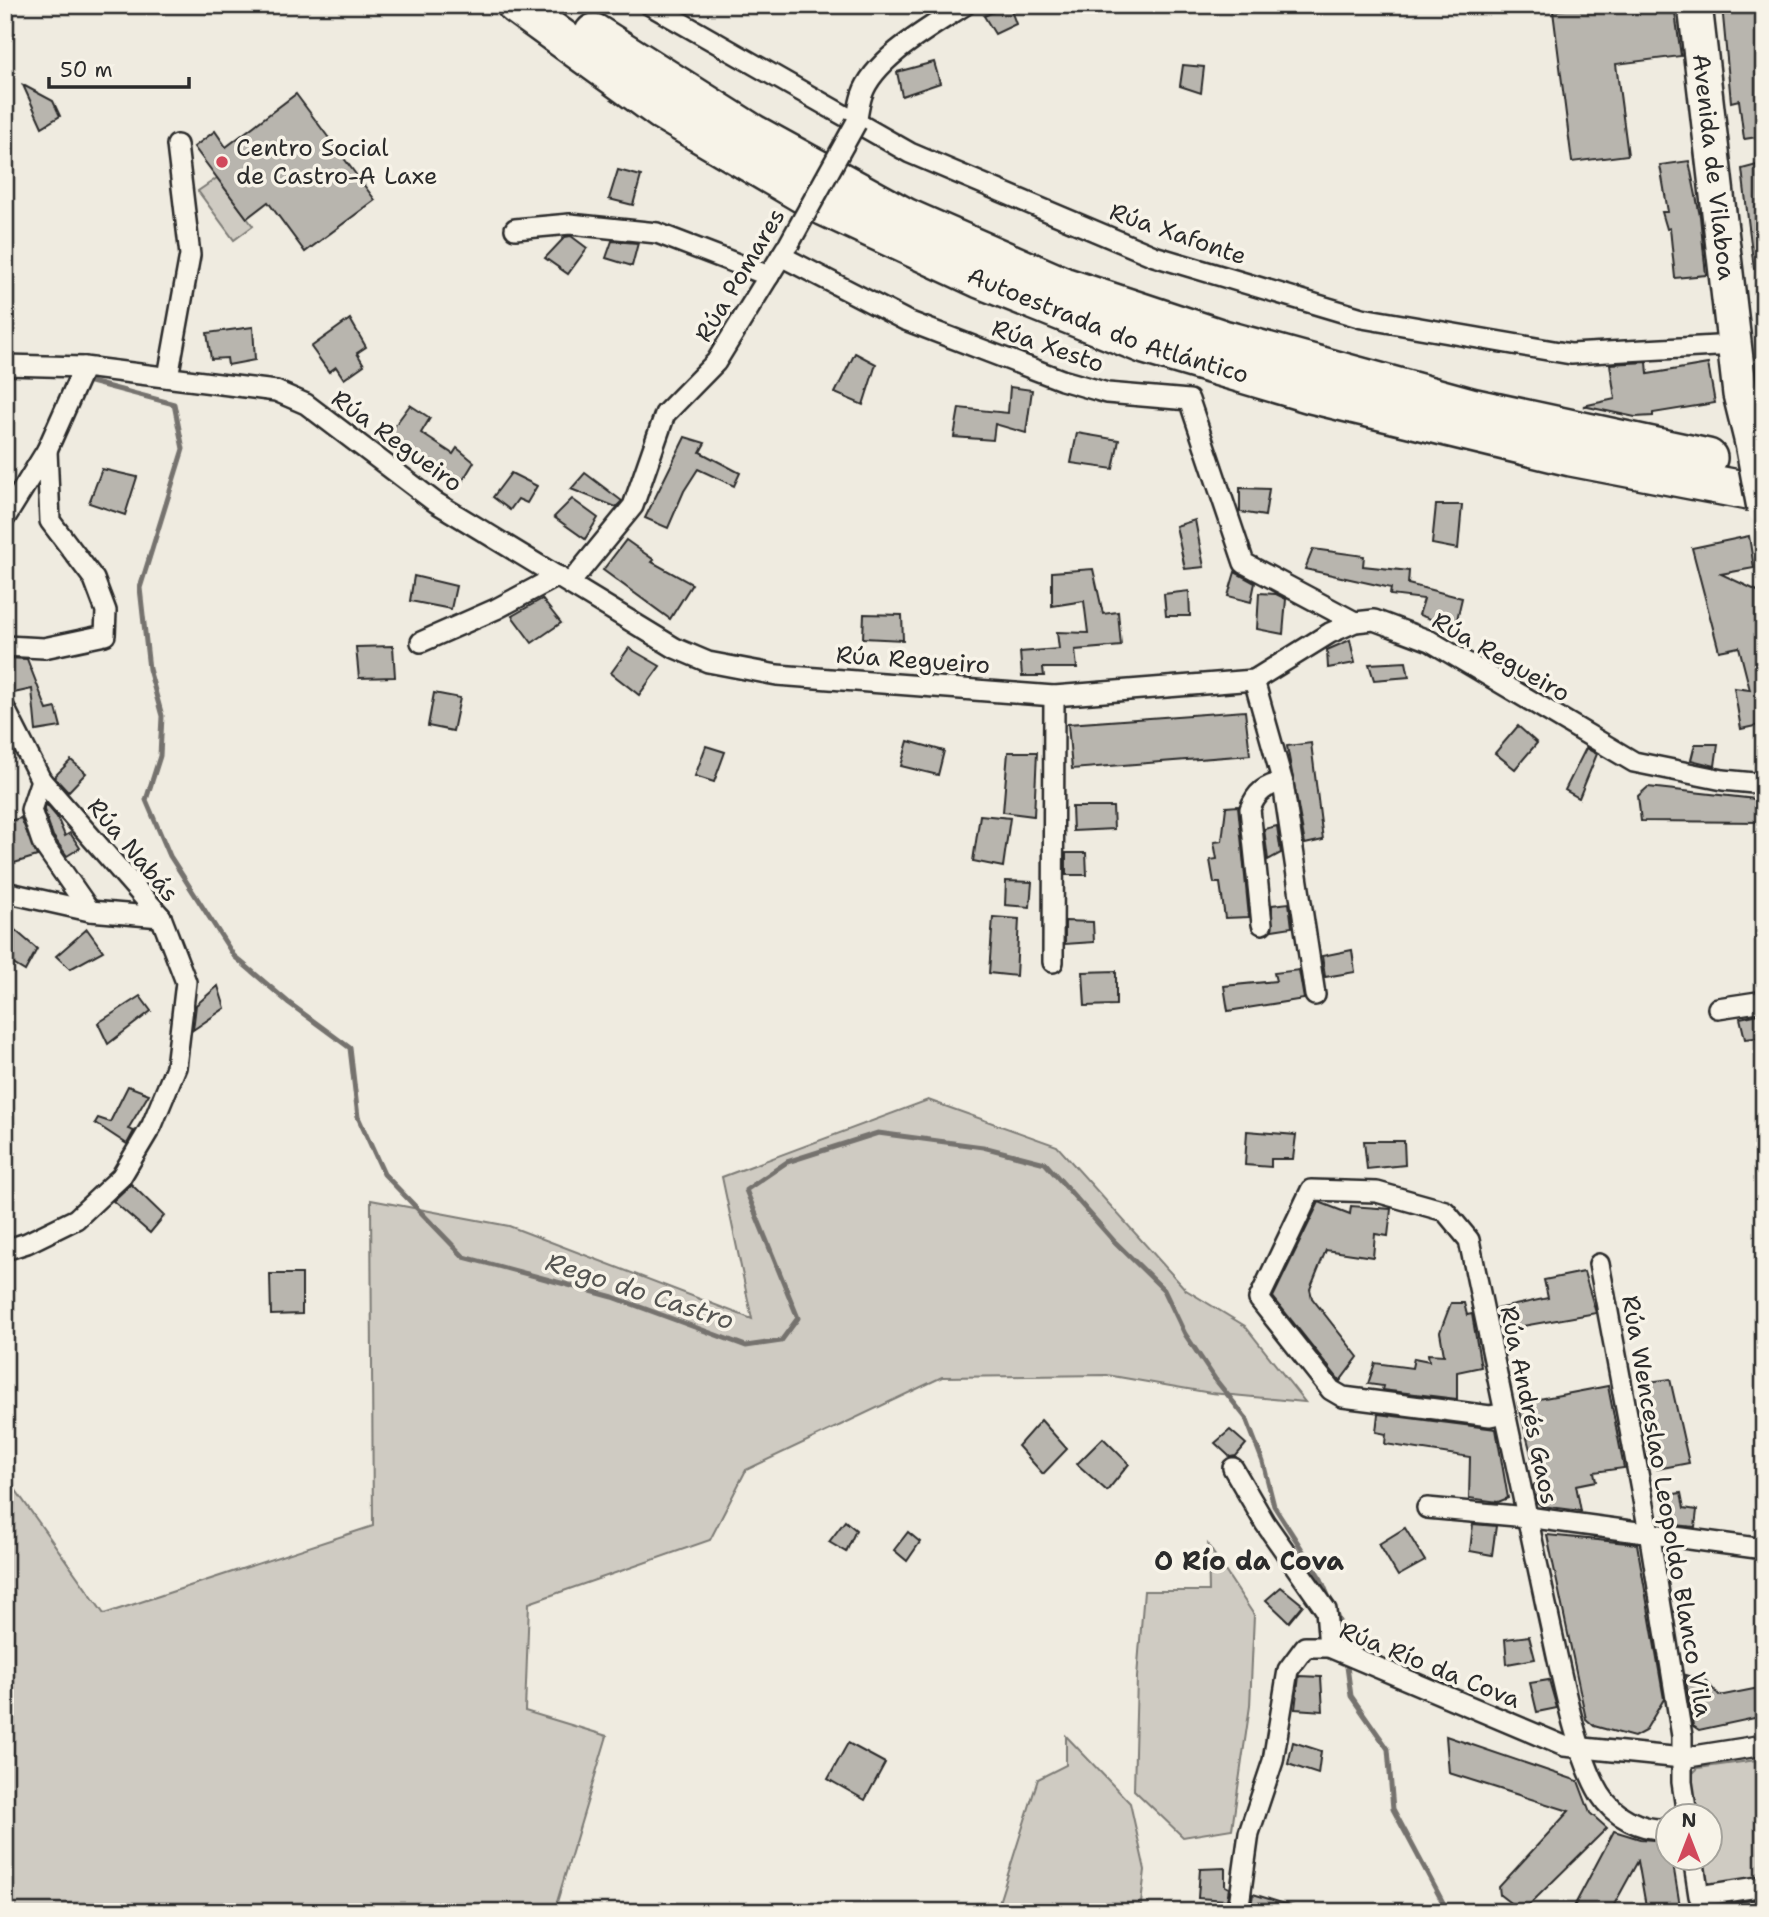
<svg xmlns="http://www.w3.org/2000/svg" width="1769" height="1917" viewBox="0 0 1769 1917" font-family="'Shantell Sans',sans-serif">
  <rect width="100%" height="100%" fill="#efebe0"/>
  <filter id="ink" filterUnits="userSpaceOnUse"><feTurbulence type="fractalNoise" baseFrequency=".0143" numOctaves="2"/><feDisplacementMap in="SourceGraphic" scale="14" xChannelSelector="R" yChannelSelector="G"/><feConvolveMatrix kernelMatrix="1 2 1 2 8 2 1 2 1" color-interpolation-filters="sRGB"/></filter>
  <g filter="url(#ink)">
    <g fill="#cfcbc2" stroke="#7d7b76" stroke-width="2">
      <path d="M217 178 253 226 234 240 198 191Z"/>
      <path d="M928 1100 1057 1146 1186 1290 1245 1326 1305 1402 1211 1393 1107 1375 942 1377 746 1470 710 1540 529 1603 525 1711 607 1736 554 1912H5V1475L104 1614 373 1526 371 1200 509 1226 752 1319 722 1177Z"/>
      <path d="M1208 1545 1254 1615 1250 1706 1232 1829 1183 1837 1134 1790 1137 1677 1144 1591H1209Z"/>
      <path d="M1066 1736 1130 1803 1145 1870 1140 1912H996L1038 1779 1066 1765Z"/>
      <path d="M1764 1759V1879C1745 1882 1720 1891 1703 1880L1699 1858 1710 1857V1815H1693L1691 1775 1698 1768Z"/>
    </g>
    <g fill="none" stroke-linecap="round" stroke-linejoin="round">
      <g stroke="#74726e" stroke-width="5">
        <path d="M83 380 174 404 183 449 140 588 149 669 162 716 160 756 146 800 170 856 234 956 289 1003 350 1048 358 1117 384 1174 464 1257 613 1297 746 1346 781 1341 798 1318 746 1190 787 1162 878 1133 983 1147 1045 1163 1113 1240 1164 1290 1185 1334 1215 1379 1246 1418 1263 1462 1274 1506 1321 1579 1341 1626 1344 1650"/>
        <path d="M1346 1659 1351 1696 1388 1749 1393 1809 1448 1912"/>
      </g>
    </g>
    <g fill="#b8b5ae" stroke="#2b2b2b" stroke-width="2">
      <path d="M1009 5 1016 24 995 34 984 16Z"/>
      <path d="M1595 5H1674L1681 56 1616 64 1628 155 1572 162 1553 11Z"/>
      <path d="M1722 5H1764V136L1744 139 1739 100 1731 102Z"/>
      <path d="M934 62 940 83 902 96 897 72Z"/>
      <path d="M1183 65 1204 67 1201 93 1180 86Z"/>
      <path d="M23 85 53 101 60 116 42 127Z"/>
      <path d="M296 94 375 200 305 252 268 202 247 218 194 147 215 131 226 147Z"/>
      <path d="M1689 161 1700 216 1706 275 1675 278 1670 228 1667 229 1662 212H1668L1660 165Z"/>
      <path d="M1764 163V268L1754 269 1742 169Z"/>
      <path d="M618 170 641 176 633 205 609 199Z"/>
      <path d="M571 236 587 248 568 274 545 258 565 237Z"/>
      <path d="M612 241 638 243 632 266 606 258Z"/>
      <path d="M350 319 366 347 357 353 364 365 344 379 336 367 329 372 311 347Z"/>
      <path d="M253 327 255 360 228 365 227 358 211 359 207 333Z"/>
      <path d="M855 353 876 364 863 405 835 393Z"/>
      <path d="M1647 362 1648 374 1708 364 1715 403 1653 413V416L1635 417 1583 406 1615 399 1610 364Z"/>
      <path d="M1010 387 1032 390 1026 433 995 424 993 440 954 437 959 408 1008 413Z"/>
      <path d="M410 405 430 418 421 433 453 454 457 448 474 462 460 485 438 469 436 472 385 439Z"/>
      <path d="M1077 433 1119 440 1113 469 1071 463Z"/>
      <path d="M685 437 705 443 700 452 740 473 734 486 698 469 684 491 668 528 645 518Z"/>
      <path d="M102 469 137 477 125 515 89 503Z"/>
      <path d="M511 473 537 486 527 503 518 499 510 510 493 497Z"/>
      <path d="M585 473 622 501 616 507 571 489Z"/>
      <path d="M1240 488 1269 489 1265 516 1240 512Z"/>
      <path d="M572 499 598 518 585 539 554 517Z"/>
      <path d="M1436 505H1462L1458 549 1432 544Z"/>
      <path d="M1195 520 1204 567 1185 569 1176 526Z"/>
      <path d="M1749 536 1754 568 1721 574 1764 594V724L1741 729 1734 688 1750 690 1739 647 1719 651 1692 548Z"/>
      <path d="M626 540 654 560 652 562 692 584 670 619 603 570Z"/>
      <path d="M1313 549 1364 556 1363 566 1409 571 1408 584 1462 598 1455 628 1419 615 1424 599 1390 595 1391 588 1305 569Z"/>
      <path d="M1093 569 1103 614 1118 612 1121 646 1075 650 1077 668H1043L1044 676H1022L1020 652 1059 649 1057 632 1088 633 1084 601 1052 606V572Z"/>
      <path d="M1235 572 1255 583 1251 602 1228 596Z"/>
      <path d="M414 576 456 586 451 609 410 601Z"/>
      <path d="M1189 591 1190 616H1166L1164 594Z"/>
      <path d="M1259 593 1276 594 1286 599 1283 634 1257 629Z"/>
      <path d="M542 599 561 623 532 643 512 616Z"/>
      <path d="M864 614 902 615 903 640 863 638Z"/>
      <path d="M1350 640 1355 663 1328 668 1327 650Z"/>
      <path d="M393 646 395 677 359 678 356 647Z"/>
      <path d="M629 648 660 666 639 695 611 673Z"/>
      <path d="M5 658 27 659 47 710 56 708 61 727 36 731 32 689 5 695Z"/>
      <path d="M1406 662 1409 677 1374 680 1369 664Z"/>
      <path d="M434 693 460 698 453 731 428 726Z"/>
      <path d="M1245 711 1250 755 1072 769 1068 724Z"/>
      <path d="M1518 726 1537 743 1515 769 1495 753Z"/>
      <path d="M908 741 944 751 938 775 901 766Z"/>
      <path d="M1311 743 1323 840 1305 844 1287 746Z"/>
      <path d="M1695 744H1718L1715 766 1691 760Z"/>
      <path d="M706 746 725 752 714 782 695 776Z"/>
      <path d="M1586 748 1597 754 1579 798 1565 790Z"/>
      <path d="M1008 752H1037L1034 816 1003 812Z"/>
      <path d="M71 760 86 773 68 792 54 777Z"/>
      <path d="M1648 787 1764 800V822L1641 821 1638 796Z"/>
      <path d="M46 804 57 817 65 836 70 833 80 848 67 856 53 836 44 810Z"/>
      <path d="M1238 806 1249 917 1225 918 1220 883H1214L1210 860 1217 859 1214 842 1222 841 1226 807Z"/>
      <path d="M1072 807H1113L1114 829 1073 831Z"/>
      <path d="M980 815 1010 818 1003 867 973 861Z"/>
      <path d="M21 818 37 856 11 864 5 851V822Z"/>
      <path d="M1277 826 1281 853 1268 860 1264 829Z"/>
      <path d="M1066 853H1086L1087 875H1066Z"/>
      <path d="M1006 881 1032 882 1030 907 1005 905Z"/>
      <path d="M1289 903 1292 927 1272 930V905Z"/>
      <path d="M993 917 1019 919 1016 976 989 973Z"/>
      <path d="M1065 921 1093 922 1094 942 1065 944Z"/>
      <path d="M87 929 103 951 70 969 56 956Z"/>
      <path d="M15 930 37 949 25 971 5 959V943Z"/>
      <path d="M1352 950 1355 972 1325 977 1322 956Z"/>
      <path d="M1299 970 1304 999 1228 1011 1224 986 1276 981 1274 973Z"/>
      <path d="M1116 971V1005L1085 1006 1083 972Z"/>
      <path d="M218 986 225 1008 193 1030 196 1005Z"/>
      <path d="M140 996 151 1011 108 1044 98 1023Z"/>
      <path d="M1764 1013V1037L1745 1039 1740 1018Z"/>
      <path d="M128 1086 149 1094 128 1129 134 1131 127 1144 95 1123 98 1118 110 1122Z"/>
      <path d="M1247 1131 1296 1135 1293 1159H1271V1167L1245 1165Z"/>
      <path d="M1364 1141H1404L1405 1165 1367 1169Z"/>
      <path d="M131 1184 164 1216 150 1233 113 1201Z"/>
      <path d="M1319 1202 1350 1214 1351 1206 1391 1209 1388 1236 1375 1234 1373 1257 1326 1250 1310 1289 1312 1298 1358 1357 1340 1381 1273 1297Z"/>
      <path d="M1584 1272 1596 1313 1500 1330 1496 1309 1548 1298 1544 1280Z"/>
      <path d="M270 1274H302V1314L271 1315Z"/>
      <path d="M1451 1303H1464L1467 1315 1472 1314 1481 1367 1457 1372V1399L1382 1390 1383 1386 1368 1384 1375 1363 1412 1368 1414 1358 1429 1361 1428 1354 1444 1355 1440 1332Z"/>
      <path d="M1670 1379 1689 1463 1657 1469 1649 1416 1644 1408 1640 1383Z"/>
      <path d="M1608 1386 1624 1468 1594 1472 1596 1481 1576 1485 1581 1511 1542 1506 1536 1502 1533 1486 1538 1481 1518 1403Z"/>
      <path d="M1378 1414 1496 1429 1508 1498 1498 1502 1469 1498 1470 1457 1385 1444 1386 1434 1376 1432Z"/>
      <path d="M1041 1420 1067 1449 1043 1474 1018 1446Z"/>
      <path d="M1230 1430 1246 1444 1236 1456 1230 1457 1215 1443Z"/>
      <path d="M1103 1438 1129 1464 1107 1491 1077 1464Z"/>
      <path d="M1681 1493 1684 1508 1697 1510 1695 1527 1675 1525 1666 1517 1662 1496Z"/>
      <path d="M845 1521 856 1530 846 1552 829 1542Z"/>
      <path d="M1473 1524 1496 1526 1492 1555 1470 1551Z"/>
      <path d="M1405 1528 1425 1561 1398 1576 1379 1544Z"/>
      <path d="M908 1532 920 1542 907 1561 894 1550Z"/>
      <path d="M1547 1535 1637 1544 1664 1699 1645 1731 1634 1737 1594 1726 1586 1719Z"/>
      <path d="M1281 1587 1303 1605 1289 1622 1266 1600Z"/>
      <path d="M1529 1636 1535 1659 1507 1664 1505 1639Z"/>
      <path d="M1685 1675 1706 1681 1719 1696 1764 1687V1716L1699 1730 1693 1726Z"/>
      <path d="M1299 1676 1321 1677 1323 1711 1295 1709Z"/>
      <path d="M1549 1680 1557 1708 1537 1712 1530 1683Z"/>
      <path d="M1446 1736 1578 1781 1590 1813 1607 1828 1522 1912 1500 1895 1499 1887 1569 1811 1449 1773Z"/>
      <path d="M1293 1742 1321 1751 1318 1774 1288 1764Z"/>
      <path d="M848 1743 885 1763 865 1800 828 1779Z"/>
      <path d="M1614 1831 1640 1839 1668 1841V1858H1672L1681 1912H1647L1638 1861 1610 1912H1571Z"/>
      <path d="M1225 1868V1886L1229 1888 1227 1900 1198 1898 1200 1869Z"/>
      <path d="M1253 1894 1298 1908V1912H1250Z"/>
      <path d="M1764 1898V1912H1712L1711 1907Z"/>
    </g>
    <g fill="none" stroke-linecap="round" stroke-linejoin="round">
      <g stroke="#2b2b2b" stroke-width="24">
        <g id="minor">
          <path d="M650 5 910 153 1154 256 1362 318 1571 354 1735 345"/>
          <path d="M856 123C858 114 859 104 862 95 874 58 933 26 965 5"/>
          <path d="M515 229 570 224 657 233 769 276"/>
          <path d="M781 256 905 320 1062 380 1107 393 1189 400 1244 563 1355 622"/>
          <path d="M5 365 84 367 276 391 306 404 435 502 675 648 708 662 777 675 1054 696 1254 680 1330 633 1355 622 1374 620 1430 641 1634 762 1723 780 1764 784"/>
          <path d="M168 377 190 255 177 145"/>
          <path d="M5 518 47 450 84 367"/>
          <path d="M570 583 633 506 665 414 716 362 786 248"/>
          <path d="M421 642 496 609 558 576"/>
          <path d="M5 646 44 648 105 635 106 611 94 579 50 521 47 450"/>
          <path d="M1254 680 1283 783 1315 995"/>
          <path d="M5 709 41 780 161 917 186 982 176 1067 152 1125 121 1177 76 1219 27 1243 5 1250"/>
          <path d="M41 780 31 810 42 842 90 911"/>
          <path d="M5 892 90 911 161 917"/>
          <path d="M1262 924 1250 809C1256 793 1266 784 1283 783"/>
          <path d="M1053 962 1054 696"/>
          <path d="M1718 1008 1764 1001"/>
          <path d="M1599 1264 1649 1532 1682 1736V1782L1687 1815"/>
          <path d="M1505 1413 1490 1416 1343 1397 1331 1390 1259 1299 1311 1190 1377 1192 1445 1211 1469 1240C1494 1362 1520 1483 1546 1605 1558 1657 1574 1751 1600 1794 1614 1817 1642 1831 1668 1829"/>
          <path d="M1233 1468 1265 1523 1326 1610 1329 1647"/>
          <path d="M1427 1508 1527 1517 1764 1549"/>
          <path d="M1693 1857 1699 1896 1764 1886"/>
          <path d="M1238 1912 1249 1833 1273 1761 1288 1670 1305 1647H1329L1564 1746 1682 1758 1764 1745"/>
        </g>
      </g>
      <g stroke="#2b2b2b" stroke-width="38">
        <g id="trunk">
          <path id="s1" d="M1695 5 1740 394 1752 443"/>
        </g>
      </g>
      <g stroke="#2b2b2b" stroke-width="42">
        <g id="motorway">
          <path id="s2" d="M516 5 662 111 825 207 980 279 1145 345 1311 394 1571 457 1764 494"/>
          <path d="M594 33 752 133 905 217 1063 286 1223 339 1471 407 1708 458"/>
        </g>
      </g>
      <use href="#minor" stroke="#f7f3e8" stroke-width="19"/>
      <use href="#trunk" stroke="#f7f3e8" stroke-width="33"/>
      <use href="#motorway" stroke="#f7f3e8" stroke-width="37"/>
      <g stroke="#2b2b2b" stroke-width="24" stroke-linecap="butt">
        <path id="minor-bridge" d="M789 244 856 123"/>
      </g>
      <g stroke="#2b2b2b" stroke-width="38" stroke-linecap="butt">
        <path id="trunk-bridge" d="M1752 443 1764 508"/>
      </g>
      <use href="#minor-bridge" stroke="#f7f3e8" stroke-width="19"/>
      <use href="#trunk-bridge" stroke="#f7f3e8" stroke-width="33"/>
    </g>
  </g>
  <circle fill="#d1495b" stroke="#f7f3e8" stroke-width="2.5" cx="222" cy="162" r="7"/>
  <g text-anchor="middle" stroke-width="7" stroke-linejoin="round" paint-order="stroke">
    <g font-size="24" fill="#2b2b2b" stroke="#f7f3e8" text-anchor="start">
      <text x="236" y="156">Centro Social<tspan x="236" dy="28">de Castro-A Laxe</tspan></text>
    </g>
    <g font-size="24" fill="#2b2b2b" stroke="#f7f3e8">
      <text dy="8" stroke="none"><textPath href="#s1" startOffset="163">Avenida de Vilaboa</textPath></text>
      <text transform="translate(1178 234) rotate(19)" y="8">Rúa Xafonte</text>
      <text transform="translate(740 275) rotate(-59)" y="8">Rúa Pomares</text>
      <text dy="8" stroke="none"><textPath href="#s2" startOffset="677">Autoestrada do Atlántico</textPath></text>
      <text transform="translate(1048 346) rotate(19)" y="8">Rúa Xesto</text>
      <text transform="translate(397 441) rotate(36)" y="8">Rúa Regueiro</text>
      <text transform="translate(1501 657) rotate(30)" y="8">Rúa Regueiro</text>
      <text transform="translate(913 660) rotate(4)" y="8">Rúa Regueiro</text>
      <text transform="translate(133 850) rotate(50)" y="8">Rúa Nabás</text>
      <text transform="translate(1529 1405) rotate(78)" y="8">Rúa Andrés Gaos</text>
      <text transform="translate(1667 1506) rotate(80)" y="8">Rúa Wenceslao Leopoldo Blanco Vila</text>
      <text transform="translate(1430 1665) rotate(22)" y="8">Rúa Río da Cova</text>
    </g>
    <g font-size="26" font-style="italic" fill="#555552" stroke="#f7f3e8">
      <text transform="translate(640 1291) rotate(18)" y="9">Rego do Castro</text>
    </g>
    <g font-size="26" font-weight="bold" fill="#2b2b2b" stroke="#f7f3e8">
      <text x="1249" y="1570">O Río da Cova</text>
    </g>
  </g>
  <rect width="1769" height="1917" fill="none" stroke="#f7f3e8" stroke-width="28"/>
  <rect x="14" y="14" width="1741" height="1889" fill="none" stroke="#2b2b2b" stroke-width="2.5" filter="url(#ink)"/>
  <g transform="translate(1689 1837)"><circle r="33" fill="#f7f3e8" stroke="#a5a39c" stroke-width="2"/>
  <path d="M0-5L12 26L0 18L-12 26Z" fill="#d1495b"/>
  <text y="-10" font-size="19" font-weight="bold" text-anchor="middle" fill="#2b2b2b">N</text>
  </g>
  <path d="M49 77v10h140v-10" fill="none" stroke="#2b2b2b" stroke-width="3.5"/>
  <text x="60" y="77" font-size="21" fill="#2b2b2b" stroke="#f7f3e8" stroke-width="5" paint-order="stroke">50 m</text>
</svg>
